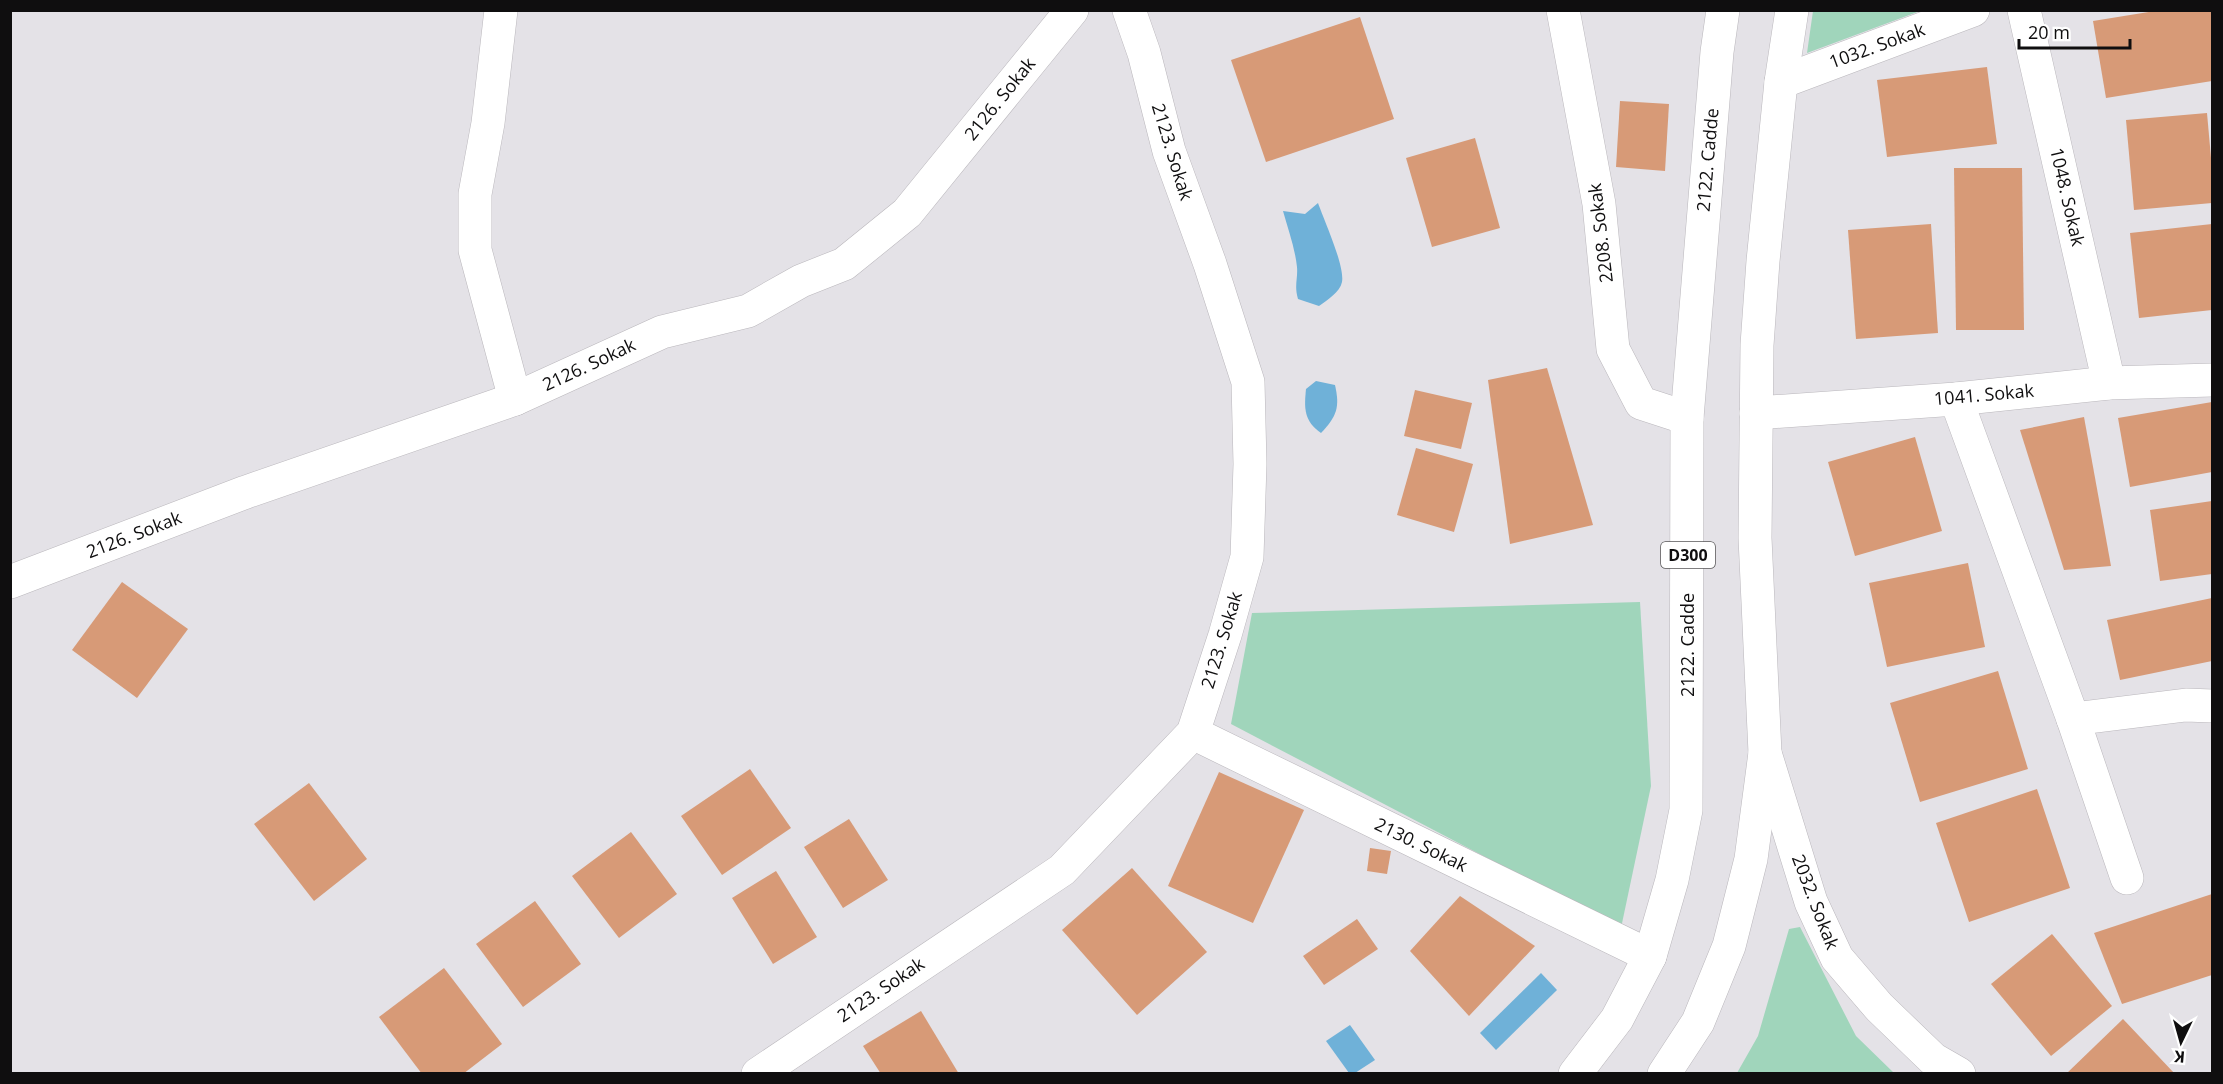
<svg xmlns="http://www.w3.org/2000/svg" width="2223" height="1084" viewBox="0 0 2223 1084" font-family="'Open Sans',sans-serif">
  <rect width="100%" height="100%" fill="#e4e2e7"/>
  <g fill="#a0d5bb">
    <path d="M1813 11V10L1920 11 1807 53Z"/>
    <path d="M1640 602 1651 786 1621 928 1231 724 1252 613Z"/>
    <path d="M1800 927 1856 1036 1894 1073H1737L1758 1036 1789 929Z"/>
  </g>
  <g fill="#6fb1d8">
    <path d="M1318 203C1324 220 1345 266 1342 282 1340 292 1327 300 1319 306L1298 299C1294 285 1298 279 1297 267 1295 248 1288 229 1283 211L1305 214Z"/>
    <path d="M1316 381 1335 385C1340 407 1337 416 1321 433 1304 421 1304 409 1306 389Z"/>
    <path d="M1541 973 1557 990 1496 1050 1480 1033Z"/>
    <path d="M1350 1025 1375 1060 1355 1073H1349L1326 1041Z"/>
  </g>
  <g fill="#d79a77">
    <path d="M2161 10H2212V81L2106 98 2093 21Z"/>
    <path d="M1360 17 1394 119 1266 162 1231 60Z"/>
    <path d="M1987 67 1997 144 1887 157 1877 80Z"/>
    <path d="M1620 101 1669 104 1665 171 1616 167Z"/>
    <path d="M2207 113 2212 169V203L2134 210 2126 120Z"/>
    <path d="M1475 138 1500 228 1432 247 1406 158Z"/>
    <path d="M1954 168H2022L2024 330H1956Z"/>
    <path d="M1931 224 1938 333 1856 339 1848 230Z"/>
    <path d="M2212 224V310L2139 318 2130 233Z"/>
    <path d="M1547 368 1593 525 1510 544 1488 380Z"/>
    <path d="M1415 390 1472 403 1461 449 1404 436Z"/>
    <path d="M2212 402V472L2130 487 2118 418Z"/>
    <path d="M2084 417 2111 566 2064 570 2020 430Z"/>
    <path d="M1915 437 1942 531 1855 556 1828 462Z"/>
    <path d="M1416 448 1473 464 1454 532 1397 515Z"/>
    <path d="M2212 501V574L2160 581 2150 510Z"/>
    <path d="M1968 563 1985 647 1887 667 1869 583Z"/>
    <path d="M122 582 188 629 137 698 72 650Z"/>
    <path d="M2212 598V661L2120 680 2107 620Z"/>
    <path d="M1998 671 2028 769 1920 802 1890 703Z"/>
    <path d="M750 769 791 828 722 875 681 816Z"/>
    <path d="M1219 772 1304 810 1253 923 1168 886Z"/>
    <path d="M309 783 367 859 314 901 254 824Z"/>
    <path d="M2037 789 2070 888 1969 922 1936 823Z"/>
    <path d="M849 819 888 880 843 908 804 847Z"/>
    <path d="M631 832 677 894 619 938 572 876Z"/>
    <path d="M1370 848 1391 851 1387 874 1367 871Z"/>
    <path d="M1132 868 1207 952 1137 1015 1062 930Z"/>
    <path d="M776 871 817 937 773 964 732 898Z"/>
    <path d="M2212 894V975L2122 1004 2094 933Z"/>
    <path d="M1460 896 1535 946 1469 1016 1410 951Z"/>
    <path d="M535 901 581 964 523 1007 476 944Z"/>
    <path d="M1357 919 1378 949 1324 985 1303 956Z"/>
    <path d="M2052 934 2112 1006 2051 1056 1991 984Z"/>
    <path d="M444 968 502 1044 463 1074H422L379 1017Z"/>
    <path d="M921 1011 959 1074H881L863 1046Z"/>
    <path d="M2123 1019 2175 1074H2066Z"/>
  </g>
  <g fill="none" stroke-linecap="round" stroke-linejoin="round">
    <g stroke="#bab7bc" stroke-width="34">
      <g id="street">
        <path d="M501 10 488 123 475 194V250L515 399"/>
        <path d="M2024 10 2109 383"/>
        <path d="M1781 82 1973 10"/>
        <path d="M1956 399 2073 719 2186 705 2212 706"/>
        <path d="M1756 413 1956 399 2109 383 2212 380"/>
        <path d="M10 582 246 492 515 399 662 332 748 311 801 281 844 264 907 213 1072 10"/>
        <path d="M2073 719 2127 878"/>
        <path d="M1193 733 1650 956"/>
        <path d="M1765 753 1811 902 1837 958 1879 1007 1933 1059 1959 1074"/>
        <path d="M758 1074 1062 870 1193 733 1225 635 1247 557 1250 464 1248 382 1210 264 1169 151 1144 53 1129 10"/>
      </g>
    </g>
    <g stroke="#bab7bc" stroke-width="34">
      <path id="secondary" d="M1563 10 1599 204 1613 349 1641 403 1687 418"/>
    </g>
    <g stroke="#bab7bc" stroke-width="34">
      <g id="highway">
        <path d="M1575 1074 1617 1019 1650 956 1672 880 1686 810 1687 418 1717 52 1723 10"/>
        <path d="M1664 1074 1698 1022 1729 946 1751 859 1765 753 1755 538 1757 345 1763 261 1781 82 1792 10"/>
      </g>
    </g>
    <use href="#street" stroke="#fff" stroke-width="33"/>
    <use href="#secondary" stroke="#fff" stroke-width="33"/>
    <use href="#highway" stroke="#fff" stroke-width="33"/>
  </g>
  <g text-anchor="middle" stroke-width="4.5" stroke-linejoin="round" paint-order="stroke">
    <rect fill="#fff" stroke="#575657" stroke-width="1.5" x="1661" y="542" width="54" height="26" rx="4.5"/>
    <g font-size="16" font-weight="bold" fill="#0f0e0f">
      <text x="1688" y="561">D300</text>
    </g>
    <g font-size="18" fill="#0f0e0f" stroke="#fff">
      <text transform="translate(1877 46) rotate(-20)" y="6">1032. Sokak</text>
      <text transform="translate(1000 99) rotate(-51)" y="6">2126. Sokak</text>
      <text transform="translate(1172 152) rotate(73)" y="6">2123. Sokak</text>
      <text transform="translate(1708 160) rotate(-85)" y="6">2122. Cadde</text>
      <text transform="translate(2067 197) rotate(77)" y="6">1048. Sokak</text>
      <text transform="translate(1601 233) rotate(-97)" y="6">2208. Sokak</text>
      <text transform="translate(589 365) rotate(-25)" y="6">2126. Sokak</text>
      <text transform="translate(1984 395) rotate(-5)" y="6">1041. Sokak</text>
      <text transform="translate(134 535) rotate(-21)" y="6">2126. Sokak</text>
      <text transform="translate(1222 640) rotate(-73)" y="6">2123. Sokak</text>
      <text transform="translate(1688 645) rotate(-90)" y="6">2122. Cadde</text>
      <text transform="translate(1421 845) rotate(26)" y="6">2130. Sokak</text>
      <text transform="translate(1815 902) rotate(69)" y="6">2032. Sokak</text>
      <text transform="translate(881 990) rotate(-34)" y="6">2123. Sokak</text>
    </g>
  </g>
  <rect width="2223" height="1084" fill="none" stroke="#0f0e0f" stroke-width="24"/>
  <g transform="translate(2181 1042) rotate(185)" stroke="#ffffff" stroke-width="4.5" paint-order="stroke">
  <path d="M0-4.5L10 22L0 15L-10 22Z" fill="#0f0e0f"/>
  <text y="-9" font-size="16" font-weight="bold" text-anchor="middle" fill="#0f0e0f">K</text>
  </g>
  <path d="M2019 39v9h111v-9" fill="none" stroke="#0f0e0f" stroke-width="3"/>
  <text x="2028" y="39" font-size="18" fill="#0f0e0f" stroke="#ffffff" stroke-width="4.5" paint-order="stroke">20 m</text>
</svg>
